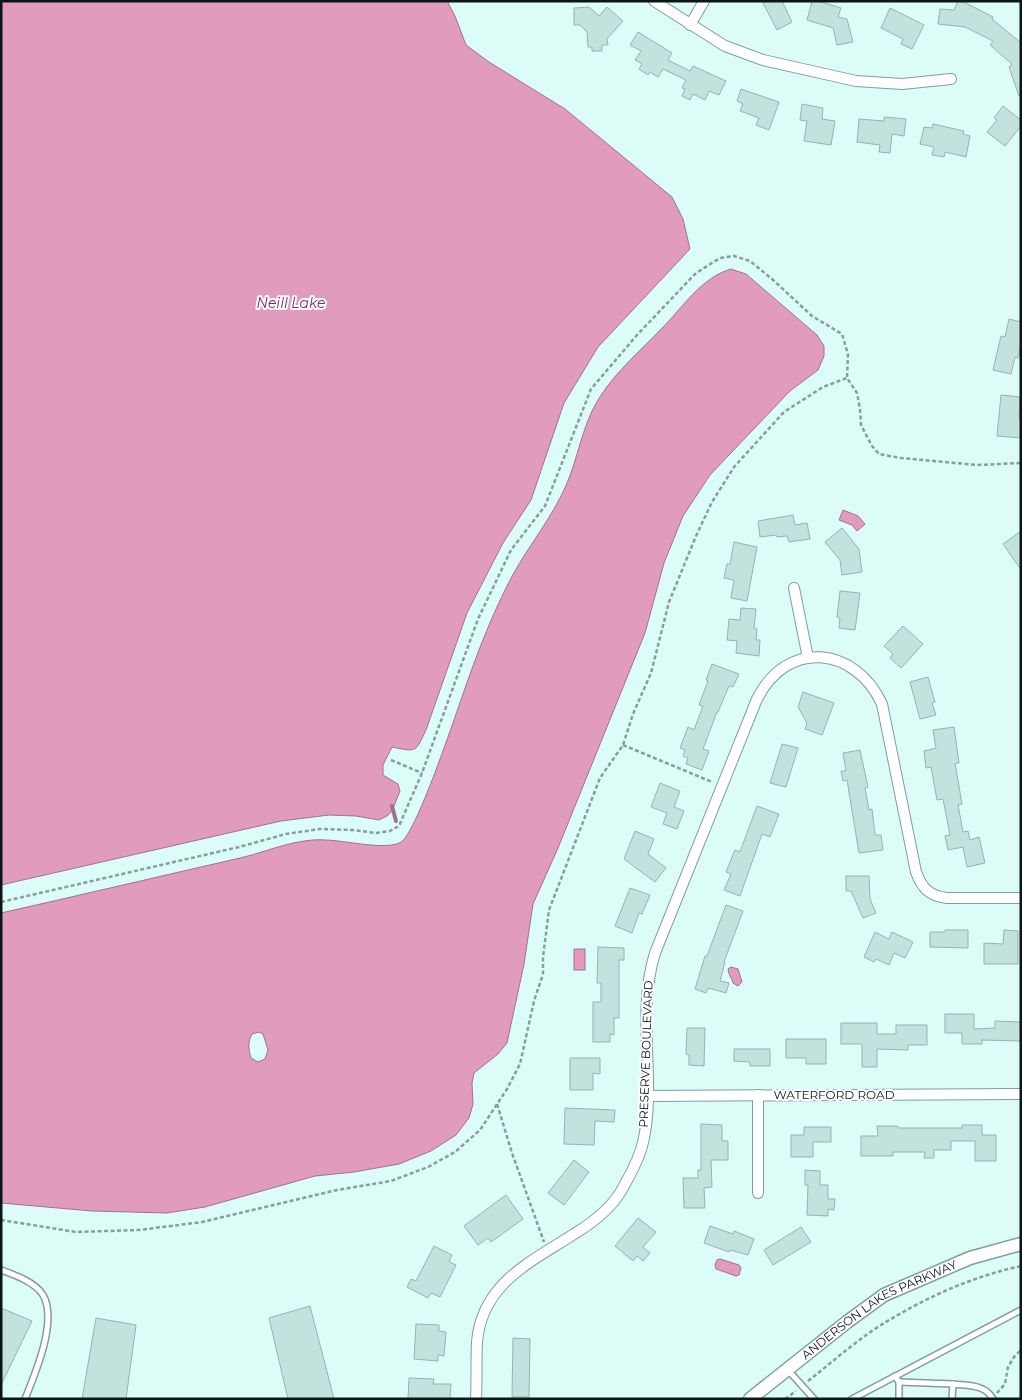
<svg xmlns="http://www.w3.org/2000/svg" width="1022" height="1400" viewBox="0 0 1022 1400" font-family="Montserrat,sans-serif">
  <rect width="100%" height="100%" fill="#dcfcf8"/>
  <g fill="#e09bbd" stroke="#a0738b" fill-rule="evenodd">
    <path d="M1 1H447L455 16 466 45 489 62 565 109 672 197 683 219 690 249 598 347 564 403 531 500 503 543 467 613 426 730C415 753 417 752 392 747L383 765V775L398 784 400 791 392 811 387 816 379 820 356 816 329 815 281 821 1 885Z"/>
    <path d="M731 269 746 274 817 335 824 346V356L818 370 790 391 710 475 683 516 664 563 645 633 558 848 533 904 524 964 507 1043 498 1054 474 1073 472 1083 473 1104 469 1118 456 1135 431 1151 399 1164 354 1172 315 1176 205 1207 167 1213 92 1211 1 1203V913C81 895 161 876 240 858 258 854 275 847 293 843 303 841 315 839 325 840 343 840 387 851 401 842 418 831 459 704 469 677 480 646 492 616 507 586 522 555 544 529 560 498 575 471 579 439 592 411 609 376 640 352 666 324 685 304 703 277 731 269ZM259 1032 263 1034 268 1050 265 1059 258 1062 251 1058C248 1048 248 1042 252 1034Z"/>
    <path d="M843 510 858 516 865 524 857 531 852 525 839 520Z"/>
    <rect x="574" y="949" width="11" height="21"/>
    <path d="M731 967 738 969 742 982 738 986 733 983C732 978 728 974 728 969Z"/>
    <path d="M720 1259 739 1265 741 1268 739 1275 736 1276 716 1269 715 1265 717 1260Z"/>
  </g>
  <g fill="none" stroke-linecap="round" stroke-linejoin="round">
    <path stroke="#a0738b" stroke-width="4" d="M392 806 396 821"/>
  </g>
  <g fill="#c3e2de" stroke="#95b3b0">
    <path d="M762 1H782L792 22 777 30Z"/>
    <path d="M812 1H818L841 8 838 17 847 19 853 42 837 45 833 28 807 20Z"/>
    <path d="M958 1H962L993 17 992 19 1021 43V96H1019L1009 67 1012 64 990 45 993 41 965 27 938 24 940 9 954 10Z"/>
    <path d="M589 7 599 16 607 7 623 21 607 39 608 45H602V51H592V47H588L587 32 580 25H574V8Z"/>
    <path d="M890 8 924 25 912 49 901 44 903 39 881 28Z"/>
    <path d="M638 32 672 53 668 60 690 71 693 66 726 81 719 95 709 91 705 100 693 94 690 100 682 96 685 89 682 88 686 80 663 69 658 77 650 72 648 75 639 69 642 64 635 60 641 51 630 45Z"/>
    <path d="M741 89 779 102 769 130 756 125 759 118 740 111 743 104 737 101Z"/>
    <path d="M802 104 823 108 822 119 835 121 831 145 804 141 807 121 800 120Z"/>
    <path d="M1003 106 1021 120V126L1005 146 987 132 997 120 994 118Z"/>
    <path d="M884 117 906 119 904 136 892 134 890 153 879 152 880 145 857 142 859 119 884 121Z"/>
    <path d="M933 124 964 131 963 134 970 136 966 157 945 152 944 157 932 155 934 147 920 144 924 127 932 128Z"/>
    <path d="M1009 319 1021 322V345L1018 358 1015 357 1011 374 993 370 1001 336 1005 337Z"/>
    <path d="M1001 395 1020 397 1019 418H1021V438L997 436Z"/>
    <path d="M793 515 795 525 807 523 810 539 789 542 787 536 777 537 776 535 760 537 758 521Z"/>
    <path d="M842 528 859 549 862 572 842 575 840 560 825 542Z"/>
    <path d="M1021 531V570L1003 544Z"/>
    <path d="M734 542 757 547 747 601 731 598 734 580 724 578 727 564H730Z"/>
    <path d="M840 591 860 593 855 630 839 628 840 618 837 617Z"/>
    <path d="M741 608 756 609 754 628 757 629 756 640H760L759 656 736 653 737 641 727 640 729 619 740 620Z"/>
    <path d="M903 626 923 644 901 668 890 658 893 654 884 646Z"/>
    <path d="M712 664 739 674 733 687 729 686 718 712H717L703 749 709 751 702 770 686 764 688 758 683 756 685 750 680 748 688 727 694 730 703 706 699 705 708 681 706 680Z"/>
    <path d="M928 677 935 702 932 703 936 715 920 719 910 682Z"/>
    <path d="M803 692 834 703 822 735 805 729 807 723 798 707Z"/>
    <path d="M954 727 959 763H955L962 804 958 805 963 832 968 831 970 840 979 837 985 863 967 867 963 847 948 850 945 836 950 835 943 799 937 800 931 767 926 768 924 751 936 748 933 730Z"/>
    <path d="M782 744 798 748 786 787 770 783Z"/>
    <path d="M860 750 868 787 865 788 869 810 872 809 875 835H881L883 850 859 853 847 780 843 781 841 771H846L843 753Z"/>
    <path d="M660 783 680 791 674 807 684 811 677 829 663 824 667 813 651 807Z"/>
    <path d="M757 806 779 814 770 837 762 834 740 896 724 890 731 874 726 872 735 850 740 852Z"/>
    <path d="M635 831 654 839 648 854 666 868 655 882 624 859Z"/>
    <path d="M846 876H869L870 899 876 913 863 918 851 891H846Z"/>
    <path d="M630 888 650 895 642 914 639 913 632 933 615 926Z"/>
    <path d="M726 905 743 911 724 962H725L720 981 729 983 726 993 708 988 706 993 695 989 705 956H707Z"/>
    <path d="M945 930H968V948L930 947V932H945Z"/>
    <path d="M1004 930 1018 931V964H984V943L1003 944Z"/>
    <path d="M875 932 889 939 892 932 913 942 905 958 894 953 889 965 876 959 874 962 864 957Z"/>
    <path d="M598 947 624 948V960H619V1018H614V1035L610 1034V1042H593V1002H601V983H597Z"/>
    <path d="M945 1014H974V1029L995 1028V1021L1020 1022 1021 1041 982 1040V1044H962V1033H945Z"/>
    <path d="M841 1023H877V1034H896V1025H927V1045H908V1050L877 1049V1067H862V1044H841Z"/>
    <path d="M687 1028H705L704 1066 689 1065V1055L686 1054Z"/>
    <path d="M786 1039H826V1064H806V1058H786Z"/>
    <path d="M734 1049H770V1066H750V1062L734 1061Z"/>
    <path d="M570 1058H600V1074L593 1073V1090H570Z"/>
    <path d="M565 1108 615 1110 614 1122 595 1121 594 1145 564 1144Z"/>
    <path d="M701 1124 722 1125V1141H728V1160H711L712 1187 704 1188 705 1208H684L683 1178H698V1170H701Z"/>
    <path d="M962 1125H982V1135H996V1161H975V1141H951V1150H934V1158H924L925 1152H893V1156H861V1136H878L877 1126H898V1128H962Z"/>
    <path d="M804 1127H831V1142H813V1157H791V1135H804Z"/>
    <path d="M574 1160 589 1172 564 1205 548 1193Z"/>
    <path d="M805 1170 820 1171V1185H828V1199H835L834 1210 828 1209V1216L807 1215 808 1185H805Z"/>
    <path d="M506 1195 523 1219 491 1242 488 1238 478 1245 464 1226Z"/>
    <path d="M638 1218 656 1232 643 1247 650 1253 643 1261 637 1256 633 1261 615 1246Z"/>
    <path d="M710 1226 733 1234 734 1231 754 1239 748 1255 730 1250 729 1252 704 1243Z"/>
    <path d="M801 1227 811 1242 773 1265 764 1250Z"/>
    <path d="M434 1246 452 1255 449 1262 456 1265 440 1297 431 1293 428 1298 407 1287 411 1279 416 1281Z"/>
    <path d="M310 1306 334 1399H288L269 1318Z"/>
    <path d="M1 1308 32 1321 1 1385Z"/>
    <path d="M96 1318 136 1325 126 1399H82Z"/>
    <path d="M416 1324 439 1325V1331L446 1332 444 1356 438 1355V1361L414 1359Z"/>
    <path d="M513 1338 530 1339 529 1397H512Z"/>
    <path d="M409 1378 434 1379 433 1384H451L450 1399H408Z"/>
  </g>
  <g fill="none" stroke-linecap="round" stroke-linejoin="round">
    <g stroke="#809e9b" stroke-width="8">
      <g id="service">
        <path d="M1 1270C15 1275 35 1282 43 1295 58 1321 35 1374 25 1399"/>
        <path d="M787 1369 814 1399"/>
        <path d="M895 1376 899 1382V1399"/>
        <path d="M899 1382 953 1384 952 1399"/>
        <path d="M953 1384C968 1386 985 1384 993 1399"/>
        <path d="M852 1399 1021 1310"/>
      </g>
    </g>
    <g stroke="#809e9b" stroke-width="12">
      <g id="minor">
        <path d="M654 1 725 46 763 60 856 81 902 84 951 79"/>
        <path d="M690 25 704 1"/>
        <path d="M794 588 808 658"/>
        <path d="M758 1095V1193"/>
        <path d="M647 1096 1021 1094"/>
        <path d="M476 1399C477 1380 476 1361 477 1342 482 1283 531 1262 574 1234 594 1222 615 1205 625 1184 633 1170 641 1154 644 1138 656 1078 636 1014 655 953L757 699C787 639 855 646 882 704L916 872C922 888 929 896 947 898H1021"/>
      </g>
    </g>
    <g stroke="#809e9b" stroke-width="15">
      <g id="tertiary">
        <path id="s1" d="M750 1399 847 1322 884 1295 970 1258 1021 1244"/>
      </g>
    </g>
    <g stroke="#879e9c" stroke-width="2.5" stroke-dasharray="4 2.5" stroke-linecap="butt">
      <path d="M623 745 712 782"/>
      <path d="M391 760 422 773"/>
      <path d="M1 902 239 847 286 834 320 829 353 830 376 833 390 831 399 826 422 773 478 619 511 550 545 506 591 389 637 335 696 273 720 258 734 256 750 261 772 279 812 316 842 334 848 354 847 378"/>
      <path d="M497 1104 512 1153 544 1242"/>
      <path d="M1 1220 76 1232 139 1230 202 1222 337 1190 391 1181 428 1167 455 1152 480 1130 507 1089 520 1064 534 1001 543 974V957L549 910 600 778 623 745 633 714 651 673 669 602 696 536 712 502 734 467 784 412 823 387 847 378 857 393 860 409 861 425 872 446 879 454 901 458 977 465 1021 463"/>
      <path d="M808 1381C835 1360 861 1336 891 1319 931 1295 975 1276 1021 1266"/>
      <path d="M997 1393 1005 1384 1008 1367 1014 1357 1021 1350"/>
      <path d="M785 1399 796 1391"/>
    </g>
    <use href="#service" stroke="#fff" stroke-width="5"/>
    <use href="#minor" stroke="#fff" stroke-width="10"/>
    <use href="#tertiary" stroke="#fff" stroke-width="12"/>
  </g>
  <g text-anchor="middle" stroke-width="4" stroke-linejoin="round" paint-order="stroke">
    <g font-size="12" fill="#0b1615" stroke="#fff">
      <text transform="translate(646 1054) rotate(-88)" y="4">PRESERVE BOULEVARD</text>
      <text x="834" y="1099">WATERFORD ROAD</text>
      <text dy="4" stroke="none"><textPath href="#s1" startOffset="158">ANDERSON LAKES PARKWAY</textPath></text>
    </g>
    <g font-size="14" font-style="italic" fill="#7b2b59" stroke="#fff">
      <text x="291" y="308">Neill Lake</text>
    </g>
  </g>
  <rect width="1022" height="1400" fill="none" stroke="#0b1615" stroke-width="5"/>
</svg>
